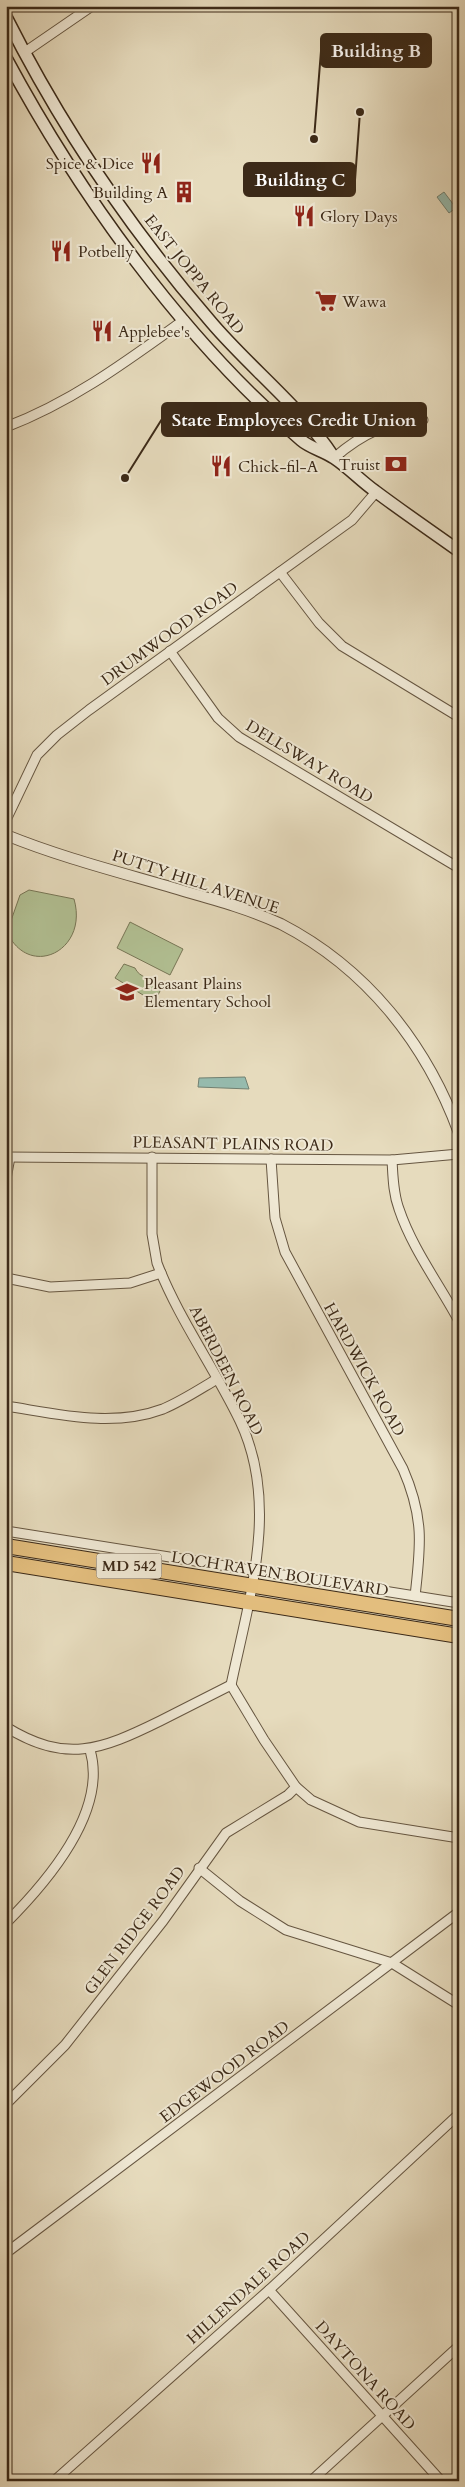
<svg xmlns="http://www.w3.org/2000/svg" width="465" height="2487" viewBox="0 0 465 2487" font-family="Cardo,serif">
  <rect width="100%" height="100%" fill="#e6dbbd"/>
  <filter id="stains"><feTurbulence type="fractalNoise" baseFrequency=".004" numOctaves="4"/><feColorMatrix values="0 0 0 0 .2 0 0 0 0 .09 0 0 0 0 .02 0 0 0 .5 -.17"/></filter>
  <radialGradient id="worn" r=".72"><stop offset=".6" stop-color="#630" stop-opacity="0"/><stop offset="1" stop-color="#630" stop-opacity=".3"/></radialGradient>
  <g fill="#b2c194" stroke="#777656">
    <path d="M29 890 74 899C89 951 29 980 7 932L20 895Z"/>
    <path d="M130 922 183 949 170 975 117 948Z"/>
    <path d="M124 964 135 968C139 978 153 979 163 985L158 995 148 998 115 978Z"/>
  </g>
  <g fill="#96bbae" stroke="#728172">
    <path d="M444 192 456 208 449 213 437 197Z"/>
    <path d="M245 1077 249 1089 198 1087 199 1078Z"/>
  </g>
  <g fill="none" stroke-linecap="round" stroke-linejoin="round">
    <g stroke="#665641" stroke-width="11">
      <g id="minor">
        <path d="M25 52 92 6"/>
        <path d="M6 427C72 402 127 361 184 320"/>
        <path d="M334 458C359 436 389 420 423 420"/>
        <path d="M280 572 319 623 342 646 459 717"/>
        <path d="M170 651 218 718 239 737 459 868"/>
        <path d="M6 820 37 755 57 735 89 710 352 520 376 492"/>
        <path d="M6 1157 392 1160 459 1154"/>
        <path d="M152 1157V1234L157 1263C178 1318 214 1367 240 1421 280 1505 249 1598 231 1685"/>
        <path d="M271 1159 275 1218 285 1252 403 1469C424 1517 421 1545 415 1596"/>
        <path d="M392 1160C393 1176 393 1193 399 1209 412 1248 439 1284 459 1321"/>
        <path d="M6 1179 10 1157"/>
        <path d="M6 1278 50 1287 130 1283 161 1273"/>
        <path d="M6 1406C58 1414 112 1428 163 1409 182 1401 200 1389 217 1379"/>
        <path d="M6 1531 459 1603"/>
        <path d="M231 1685 264 1740 296 1787 311 1800 359 1822 459 1838"/>
        <path d="M6 1727C66 1764 101 1750 160 1721 184 1709 207 1697 231 1685"/>
        <path d="M199 1868 240 1901 286 1930 392 1963 459 2005"/>
        <path d="M6 1923C47 1882 108 1811 90 1750"/>
        <path d="M6 2104 65 2045 91 2012 163 1921 226 1833 288 1795 296 1787"/>
        <path d="M6 2253 459 1912"/>
        <path d="M269 2290 441 2481"/>
        <path d="M54 2481 269 2290 459 2114"/>
        <path d="M311 2481 459 2346"/>
      </g>
    </g>
    <g stroke="#665641" stroke-width="12">
      <path id="tertiary" d="M6 835C65 859 127 874 187 892 219 901 251 910 281 924 366 968 426 1043 459 1133"/>
    </g>
    <g stroke="#3c2a18" stroke-width="14">
      <g id="secondary">
        <path d="M6 17C61 126 131 230 211 322 250 368 300 406 333 456"/>
        <path d="M6 58C79 194 183 339 301 440 310 448 324 451 334 458 349 468 361 481 375 491 403 512 431 531 459 551"/>
      </g>
    </g>
    <g stroke="#3c2a18" stroke-width="16">
      <g id="primary">
        <path d="M6 1546 459 1619"/>
        <path d="M6 1563 459 1636"/>
      </g>
    </g>
    <use href="#minor" stroke="#efe8d4" stroke-width="9"/>
    <use href="#tertiary" stroke="#efe8d4" stroke-width="10"/>
    <use href="#secondary" stroke="#efe8d4" stroke-width="11"/>
    <use href="#primary" stroke="#e3be7e" stroke-width="14"/>
  </g>
  <defs>
    <g id="restaurant-bare" transform="scale(1.725)"><path d="M-5-6h1v4h1v-4h1v4h1v-4h1v5L-1.5 .5V6h-2V.5L-5-1ZM5-6V6H3V1.5H1.5Q1.5-4 5-6Z" fill="#8f2418" stroke="#efe8d4" stroke-width="2.5" paint-order="stroke"/></g>
    <g id="building-bare" transform="scale(1.725)"><path d="M-4-6H4V6H1V3H-1V6H-4ZM-2.5-4.3h1.7v1.8h-1.7ZM.8-4.3h1.7v1.8H.8ZM-2.5-1h1.7V.8h-1.7ZM.8-1h1.7V.8H.8Z" fill="#8f2418" stroke="#efe8d4" stroke-width="2.5" paint-order="stroke"/></g>
    <g id="supermarket-bare" transform="scale(1.725)"><path d="M-6-5.5h2.5l.6 2H6L4.5 2H-2.5L-4.4-4H-6ZM-1.5 3.2a1.3 1.3 0 1 0 .1 0ZM3 3.2a1.3 1.3 0 1 0 .1 0Z" fill="#8f2418" stroke="#efe8d4" stroke-width="2.5" paint-order="stroke"/></g>
    <g id="bank-bare" transform="scale(1.725)"><path d="M-6-4H6V4H-6ZM0-2.3a2.3 2.3 0 1 0 0 4.6a2.3 2.3 0 1 0 0-4.6Z" fill="#8f2418" stroke="#efe8d4" stroke-width="2.5" paint-order="stroke"/></g>
    <g id="school-bare" transform="scale(1.725)"><path d="M0-5L7-2L0 1L-7-2ZM-4 1L0 2.5L4 1V4Q0 6-4 4Z" fill="#8f2418" stroke="#efe8d4" stroke-width="2.5" paint-order="stroke"/></g>
  </defs>
  <g fill-rule="evenodd">
    <use href="#restaurant-bare" x="151" y="163"/>
    <use href="#building-bare" x="184" y="192"/>
    <use href="#restaurant-bare" x="304" y="216"/>
    <use href="#restaurant-bare" x="61" y="251"/>
    <use href="#supermarket-bare" x="326" y="301"/>
    <use href="#restaurant-bare" x="102" y="331"/>
    <use href="#bank-bare" x="396" y="464"/>
    <use href="#restaurant-bare" x="221" y="466"/>
    <use href="#school-bare" x="127" y="992"/>
  </g>
  <g text-anchor="middle" stroke-width="4" stroke-linejoin="round" paint-order="stroke">
    <rect fill="#efe8d4" stroke="#726350" stroke-width="1" x="96.5" y="1553.5" width="65" height="25" rx="4"/>
    <g font-size="15" font-weight="bold" fill="#3c2a18">
      <text x="129" y="1571">MD 542</text>
    </g>
    <g font-size="16" fill="#3c2a18" stroke="#efe8d4" text-anchor="start">
      <text x="134" y="169" text-anchor="end">Spice &amp; Dice</text>
      <text x="168" y="198" text-anchor="end">Building A</text>
      <text x="320" y="222">Glory Days</text>
      <text x="78" y="257">Potbelly</text>
      <text x="342" y="307">Wawa</text>
      <text x="118" y="337">Applebee's</text>
      <text x="380" y="470" text-anchor="end">Truist</text>
      <text x="238" y="472">Chick-fil-A</text>
      <text x="144" y="989">Pleasant Plains<tspan x="144" dy="18">Elementary School</tspan></text>
    </g>
    <g font-size="16" fill="#3c2a18" stroke="#efe8d4">
      <text transform="translate(195 274) rotate(51)" y="6">EAST JOPPA ROAD</text>
      <text transform="translate(169 633) rotate(-36)" y="6">DRUMWOOD ROAD</text>
      <text transform="translate(310 761) rotate(31)" y="6">DELLSWAY ROAD</text>
      <text transform="translate(196 881) rotate(18)" y="6">PUTTY HILL AVENUE</text>
      <text transform="translate(233 1143) rotate(1)" y="6">PLEASANT PLAINS ROAD</text>
      <text transform="translate(365 1369) rotate(61)" y="6">HARDWICK ROAD</text>
      <text transform="translate(227 1370) rotate(63)" y="6">ABERDEEN ROAD</text>
      <text transform="translate(280 1573) rotate(9)" y="6">LOCH RAVEN BOULEVARD</text>
      <text transform="translate(134 1930) rotate(-53)" y="6">GLEN RIDGE ROAD</text>
      <text transform="translate(224 2071) rotate(-37)" y="6">EDGEWOOD ROAD</text>
      <text transform="translate(248 2287) rotate(-42)" y="6">HILLENDALE ROAD</text>
      <text transform="translate(366 2375) rotate(48)" y="6">DAYTONA ROAD</text>
    </g>
  </g>
  <path fill="none" stroke="#3c2a18" stroke-width="2" d="M314 139L321 51M360 112L355 180M125 478L162 419"/>
  <g fill="#3c2a18" stroke="#efe8d4" stroke-width="2">
    <circle cx="314" cy="139" r="5"/>
    <circle cx="360" cy="112" r="5"/>
    <circle cx="125" cy="478" r="5"/>
  </g>
  <g fill="#3c2a18" stroke="#3c2a18" stroke-width="2">
    <rect x="321" y="34" width="110" height="33" rx="5"/>
    <rect x="244" y="163" width="111" height="33" rx="5"/>
    <rect x="162" y="403" width="264" height="33" rx="5"/>
  </g>
  <g font-size="18" text-anchor="middle" font-weight="bold" fill="#fff">
    <text x="376" y="57">Building B</text>
    <text x="300" y="186">Building C</text>
    <text x="294" y="426">State Employees Credit Union</text>
  </g>
  <rect width="465" height="2487" fill="none" stroke="#e6dbbd" stroke-width="25"/>
  <rect x="8" y="8" width="450" height="2472" fill="none" stroke="#3c2a18" stroke-width="2.5"/>
  <rect x="12" y="12" width="440" height="2462" fill="none" stroke="#3c2a18"/>
  <rect width="100%" height="100%" filter="url(#stains)"/>
  <rect width="100%" height="100%" fill="url(#worn)"/>
</svg>
